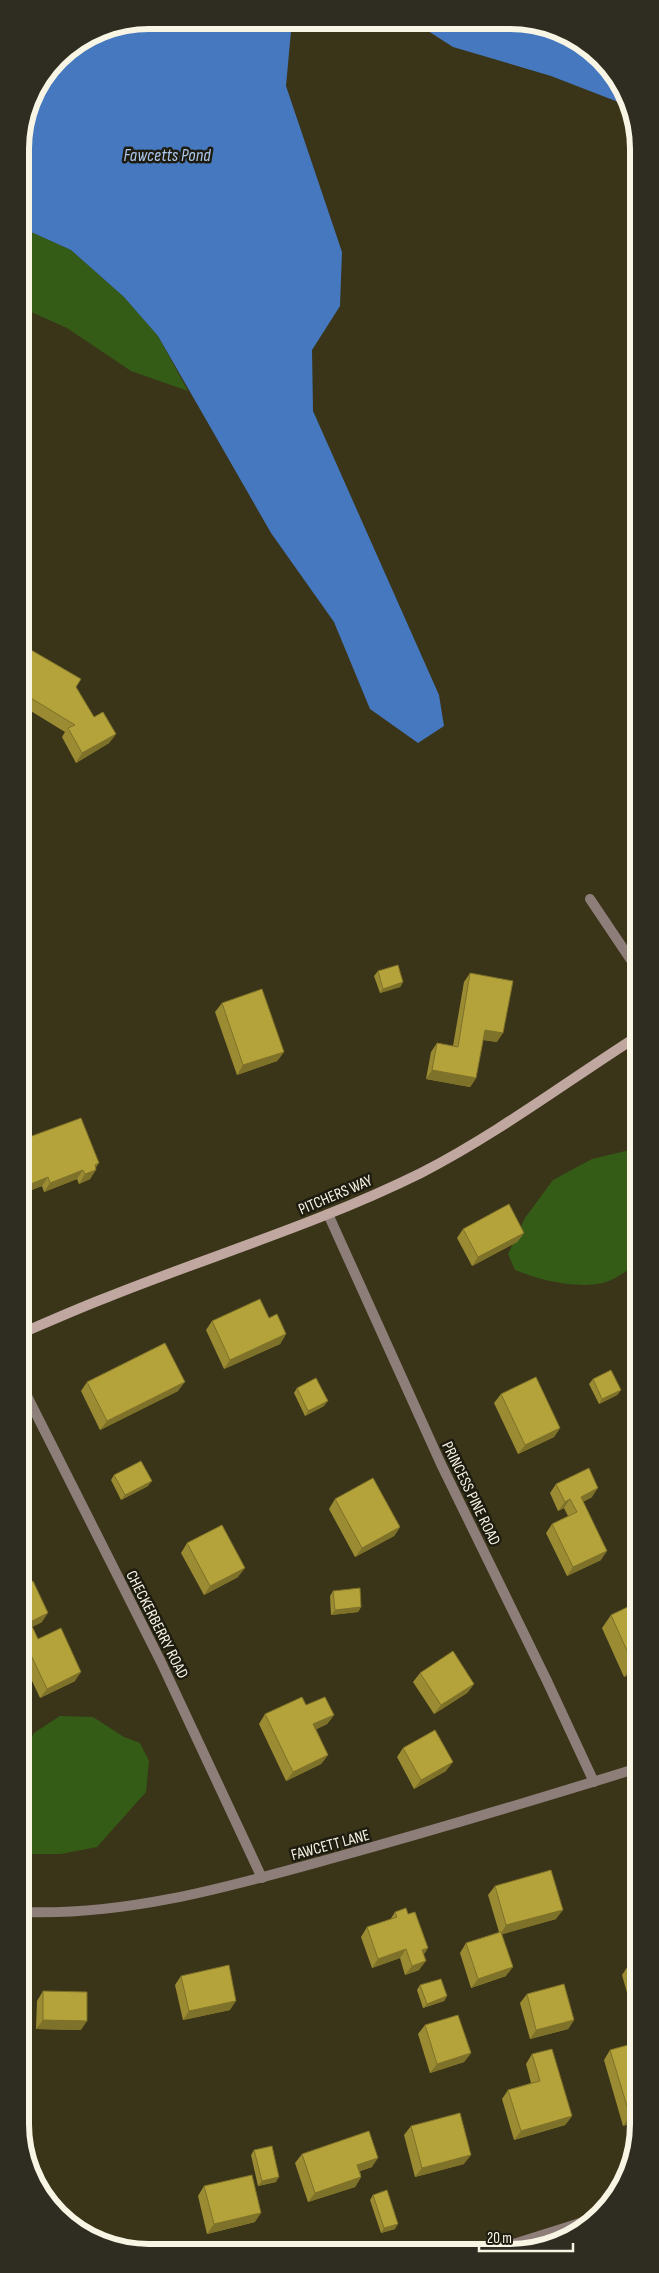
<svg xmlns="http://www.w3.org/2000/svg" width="659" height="2273" viewBox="0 0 659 2273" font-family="'Sofia Sans Condensed',sans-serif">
  <rect width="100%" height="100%" fill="#3a3518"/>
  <g fill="#345c17">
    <path d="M20 227 71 250 124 297 158 336 188 391 131 371 67 328 29 311 20 309Z"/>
    <path d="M638 1148V1264C627 1270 615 1280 603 1283 577 1289 539 1280 515 1270L508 1254 525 1218 553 1180 592 1159Z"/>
    <path d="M60 1716 93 1717 124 1737 140 1743 149 1761 146 1792 97 1847 61 1854H23L22 1754 34 1733Z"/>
  </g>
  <g fill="#4578be">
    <path d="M149 20 304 21 291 31 286 86 342 252 340 306 312 350 313 411 439 695 444 726 418 743 370 709 334 622 271 533 158 336 124 297 71 250 20 227V141L30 99 58 58 100 30Z"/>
    <path d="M414 22 535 23 601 58 626 105 551 76 453 47Z"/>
  </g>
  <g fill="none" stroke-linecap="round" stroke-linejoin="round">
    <g stroke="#8e7e7a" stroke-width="10">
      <path d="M590 899 637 969"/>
      <path d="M328 1214 441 1464 547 1681 594 1782"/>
      <path d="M22 1386 161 1662 262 1878"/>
      <path d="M22 1912C126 1916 228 1887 326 1860 431 1831 535 1800 638 1768"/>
      <path d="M491 2251 596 2218"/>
    </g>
    <path stroke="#c0a8a1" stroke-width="10" d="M22 1333C50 1321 79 1308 108 1297 213 1255 320 1223 421 1173 497 1134 566 1082 638 1036"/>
  </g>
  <g fill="#9b8b33">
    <path d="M26 647 76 687 94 717 116 734 109 743 76 763 62 737 65 732 21 705V655Z"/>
    <path d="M378 971 403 982 400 987 380 993 374 976Z"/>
    <path d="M470 973 497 1042 483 1040 476 1078 470 1087 426 1079 431 1052 437 1043 453 1046 464 982Z"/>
    <path d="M222 1003 284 1052 277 1061 237 1075 215 1012Z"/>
    <path d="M21 1140 96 1168 90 1179 79 1184 77 1179 44 1192 42 1186 21 1194Z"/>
    <path d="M463 1229 524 1233 517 1242 472 1266 457 1238Z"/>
    <path d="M269 1318 286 1334 280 1344 224 1369 206 1330 212 1321Z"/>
    <path d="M593 1379 621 1390 617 1395 599 1404 589 1384Z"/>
    <path d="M87 1382 178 1391 100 1430 81 1391Z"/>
    <path d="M297 1388 324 1406 305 1416 294 1393Z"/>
    <path d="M501 1394 560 1428 554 1437 518 1454 494 1403Z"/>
    <path d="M114 1475 148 1486 121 1500 111 1480Z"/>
    <path d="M556 1484 592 1497 583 1502 601 1560 567 1576 546 1533 552 1524 568 1516 564 1508 558 1511 550 1493Z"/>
    <path d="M335 1499 400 1527 394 1536 355 1557 329 1509Z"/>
    <path d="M187 1543 238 1577 204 1595 181 1553Z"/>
    <path d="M22 1586 42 1622 32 1627 38 1639 75 1681 40 1698 22 1659Z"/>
    <path d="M333 1591 361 1607 358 1612 331 1615 330 1596Z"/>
    <path d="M611 1615 638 1671 624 1677 602 1628Z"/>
    <path d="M420 1673 474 1684 467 1693 434 1714 413 1682Z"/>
    <path d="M306 1705 334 1715 327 1724 316 1729 328 1755 321 1764 286 1781 259 1724 265 1714Z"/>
    <path d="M403 1748 446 1771 414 1789 397 1757Z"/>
    <path d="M638 1841V1873L633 1849Z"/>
    <path d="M495 1886 556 1919 501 1934 506 1976 471 1988 460 1953 466 1943 499 1932 488 1895Z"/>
    <path d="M395 1912 408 1914 428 1948 424 1954 419 1970 405 1975 400 1958 372 1968 361 1937 367 1927 390 1920Z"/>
    <path d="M639 1963V2012L633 2014 622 1975 628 1966Z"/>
    <path d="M181 1976 230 2010 183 2020 175 1985Z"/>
    <path d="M420 1985 447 1996 444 2001 423 2008 417 1990Z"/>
    <path d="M43 1991 81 2030 36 2029 37 2001Z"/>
    <path d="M527 1994 574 2020 568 2029 530 2039 520 2003Z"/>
    <path d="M425 2025 471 2053 464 2062 430 2073 418 2034Z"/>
    <path d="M639 2042V2121L623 2126 604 2060 610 2050Z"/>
    <path d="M532 2054 572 2116 565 2125 514 2140 502 2099 508 2090 531 2083 526 2064Z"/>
    <path d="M411 2126 464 2164 415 2177 404 2135Z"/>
    <path d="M254 2150 276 2182 258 2186 251 2155Z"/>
    <path d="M302 2154 372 2167 360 2171 361 2177 355 2187 308 2202 295 2163Z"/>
    <path d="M204 2186 255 2222 207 2234 198 2196Z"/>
    <path d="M373 2195 395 2229 381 2233 370 2200Z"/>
  </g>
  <g fill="#7e7129">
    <path d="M116 734 109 743 76 763 82 753Z"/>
    <path d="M403 982 400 987 380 993 383 989Z"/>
    <path d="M485 1030 503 1033 497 1042 478 1039Z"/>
    <path d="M284 1052 277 1061 237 1075 243 1065Z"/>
    <path d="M432 1070 476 1078 470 1087 426 1079Z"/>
    <path d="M99 1163 94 1171 96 1170 90 1179 79 1184 85 1174 95 1165Z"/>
    <path d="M83 1170 77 1179 44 1192 50 1183Z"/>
    <path d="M48 1177 42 1186 21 1194V1188Z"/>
    <path d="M524 1233 517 1242 472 1266 478 1257Z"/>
    <path d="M286 1334 280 1344 224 1369 230 1360Z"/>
    <path d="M185 1382 178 1391 100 1430 107 1421Z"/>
    <path d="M621 1390 617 1395 599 1404 602 1399Z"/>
    <path d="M328 1401 324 1406 305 1416 308 1411Z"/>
    <path d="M560 1428 554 1437 518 1454 525 1445Z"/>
    <path d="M152 1481 148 1486 121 1500 125 1495Z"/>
    <path d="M598 1488 592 1497 574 1506 581 1497Z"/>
    <path d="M570 1499 564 1508 558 1511 565 1502Z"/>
    <path d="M400 1527 394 1536 355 1557 362 1548Z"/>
    <path d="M607 1551 601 1560 567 1576 573 1567Z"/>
    <path d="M245 1568 238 1577 204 1595 210 1586Z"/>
    <path d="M361 1607 358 1612 331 1615 335 1610Z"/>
    <path d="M48 1613 42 1622 23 1631 30 1622Z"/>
    <path d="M638 1662V1671L624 1677 633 1664Z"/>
    <path d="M81 1672 75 1681 40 1698 47 1689Z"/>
    <path d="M474 1684 467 1693 434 1714 441 1705Z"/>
    <path d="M334 1715 327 1724 307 1734 313 1724Z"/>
    <path d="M328 1755 321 1764 286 1781 293 1772Z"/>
    <path d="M453 1762 446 1771 414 1789 421 1780Z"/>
    <path d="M563 1910 556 1919 500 1935 506 1925Z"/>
    <path d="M428 1948 421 1958 422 1950Z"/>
    <path d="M406 1949 400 1958 372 1968 378 1959Z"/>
    <path d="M426 1961 419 1970 405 1975 412 1966Z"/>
    <path d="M513 1967 506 1976 471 1988 478 1979Z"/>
    <path d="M447 1996 444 2001 423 2008 427 2004Z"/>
    <path d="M236 2001 230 2010 183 2020 189 2011Z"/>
    <path d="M639 2005V2012L633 2014Z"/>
    <path d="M43 2020 87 2021 81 2030 36 2029Z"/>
    <path d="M574 2020 568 2029 530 2039 536 2030Z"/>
    <path d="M471 2053 464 2062 430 2073 437 2064Z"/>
    <path d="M639 2114V2121L623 2126 630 2116Z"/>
    <path d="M572 2116 565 2125 514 2140 521 2131Z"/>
    <path d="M471 2155 464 2164 415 2177 422 2168Z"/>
    <path d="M378 2158 372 2167 351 2174 357 2165Z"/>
    <path d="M279 2177 276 2182 258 2186 262 2181Z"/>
    <path d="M361 2177 355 2187 308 2202 315 2193Z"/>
    <path d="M261 2213 255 2222 207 2234 214 2224Z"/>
    <path d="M398 2224 395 2229 381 2233 384 2228Z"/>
  </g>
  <g fill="#b4a23b" stroke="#7e7129">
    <path d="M26 647 81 679 76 687 94 717 103 712 116 734 82 753 68 728 75 725 21 692V657Z"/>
    <path d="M398 965 403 982 383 989 378 971Z"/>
    <path d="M470 973 513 981 503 1033 485 1030 476 1078 432 1070 437 1043 458 1047Z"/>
    <path d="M262 989 284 1052 243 1065 222 1003Z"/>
    <path d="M81 1118 99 1163 95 1165 96 1170 85 1174 83 1170 50 1183 48 1177 21 1188V1140Z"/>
    <path d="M509 1204 524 1233 478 1257 463 1229Z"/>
    <path d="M260 1299 269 1318 277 1314 286 1334 230 1360 212 1321Z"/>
    <path d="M165 1343 185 1382 107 1421 87 1382Z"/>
    <path d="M611 1370 621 1390 602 1399 593 1379Z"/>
    <path d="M536 1377 560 1428 525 1445 501 1394Z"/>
    <path d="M316 1378 328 1401 308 1411 297 1388Z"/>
    <path d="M141 1461 152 1481 125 1495 114 1475Z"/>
    <path d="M589 1468 598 1488 581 1497 607 1551 573 1567 552 1524 577 1512 570 1499 565 1502 556 1484Z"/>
    <path d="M373 1478 400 1527 362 1548 335 1499Z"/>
    <path d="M222 1525 245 1568 210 1586 187 1543Z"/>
    <path d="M33 1581 48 1613 30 1622 38 1639 61 1628 81 1672 47 1689 22 1636V1586Z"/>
    <path d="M360 1588 361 1607 335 1610 333 1591Z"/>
    <path d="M638 1602V1662L633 1664 611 1615Z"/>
    <path d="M453 1651 474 1684 441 1705 420 1673Z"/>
    <path d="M302 1697 306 1705 325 1697 334 1715 313 1724 328 1755 293 1772 265 1714Z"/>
    <path d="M435 1730 453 1762 421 1780 403 1748Z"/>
    <path d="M551 1870 563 1910 506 1925 495 1886Z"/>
    <path d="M406 1908 408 1914 415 1912 428 1948 422 1950 426 1961 412 1966 406 1949 378 1959 367 1927 397 1917 395 1912Z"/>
    <path d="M501 1932 513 1967 478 1979 466 1943Z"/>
    <path d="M639 1963V2003L628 1966Z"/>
    <path d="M229 1965 236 2001 189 2011 181 1976Z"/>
    <path d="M441 1979 447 1996 427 2004 420 1985Z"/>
    <path d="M564 1984 574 2020 536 2030 527 1994Z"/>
    <path d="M43 1991 87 1992V2021L43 2020Z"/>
    <path d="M458 2015 471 2053 437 2064 425 2025Z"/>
    <path d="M639 2042V2114L630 2116 610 2050Z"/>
    <path d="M552 2049 572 2116 521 2131 508 2090 540 2081 532 2054Z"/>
    <path d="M460 2113 471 2155 422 2168 411 2126Z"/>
    <path d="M369 2131 378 2158 357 2165 361 2177 315 2193 302 2154Z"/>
    <path d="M272 2146 279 2177 262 2181 254 2150Z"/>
    <path d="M252 2175 261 2213 214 2224 204 2186Z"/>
    <path d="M387 2190 398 2224 384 2228 373 2195Z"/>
  </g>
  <g text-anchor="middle" stroke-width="5" stroke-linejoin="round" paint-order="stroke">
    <g font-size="16" fill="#f8f5e4" stroke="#1e1c10">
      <text transform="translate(335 1194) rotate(-23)" y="6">PITCHERS WAY</text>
      <text transform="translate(472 1493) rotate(64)" y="6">PRINCESS PINE ROAD</text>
      <text transform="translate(158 1624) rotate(63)" y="6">CHECKERBERRY ROAD</text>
      <text transform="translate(330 1844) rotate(-15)" y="6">FAWCETT LANE</text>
    </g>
    <g font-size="18" font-style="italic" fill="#adc8ee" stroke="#1e1c10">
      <text x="167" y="161">Fawcetts Pond</text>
    </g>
  </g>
  <path d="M0 0H659V2273H0ZM149 29H510A120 120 0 0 1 630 149V2124A120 120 0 0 1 510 2244H149A120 120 0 0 1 29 2124V149A120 120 0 0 1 149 29Z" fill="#2f2d21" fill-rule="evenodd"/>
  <path fill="none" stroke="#f8f5e4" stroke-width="6" d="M149 29H510A120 120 0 0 1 630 149V2124A120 120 0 0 1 510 2244H149A120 120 0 0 1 29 2124V149A120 120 0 0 1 149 29Z"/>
  <path d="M479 2243v8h94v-8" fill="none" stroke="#f8f5e4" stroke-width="2.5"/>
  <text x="487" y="2243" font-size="15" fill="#f8f5e4" stroke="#1e1c10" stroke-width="4" paint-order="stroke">20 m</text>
</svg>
